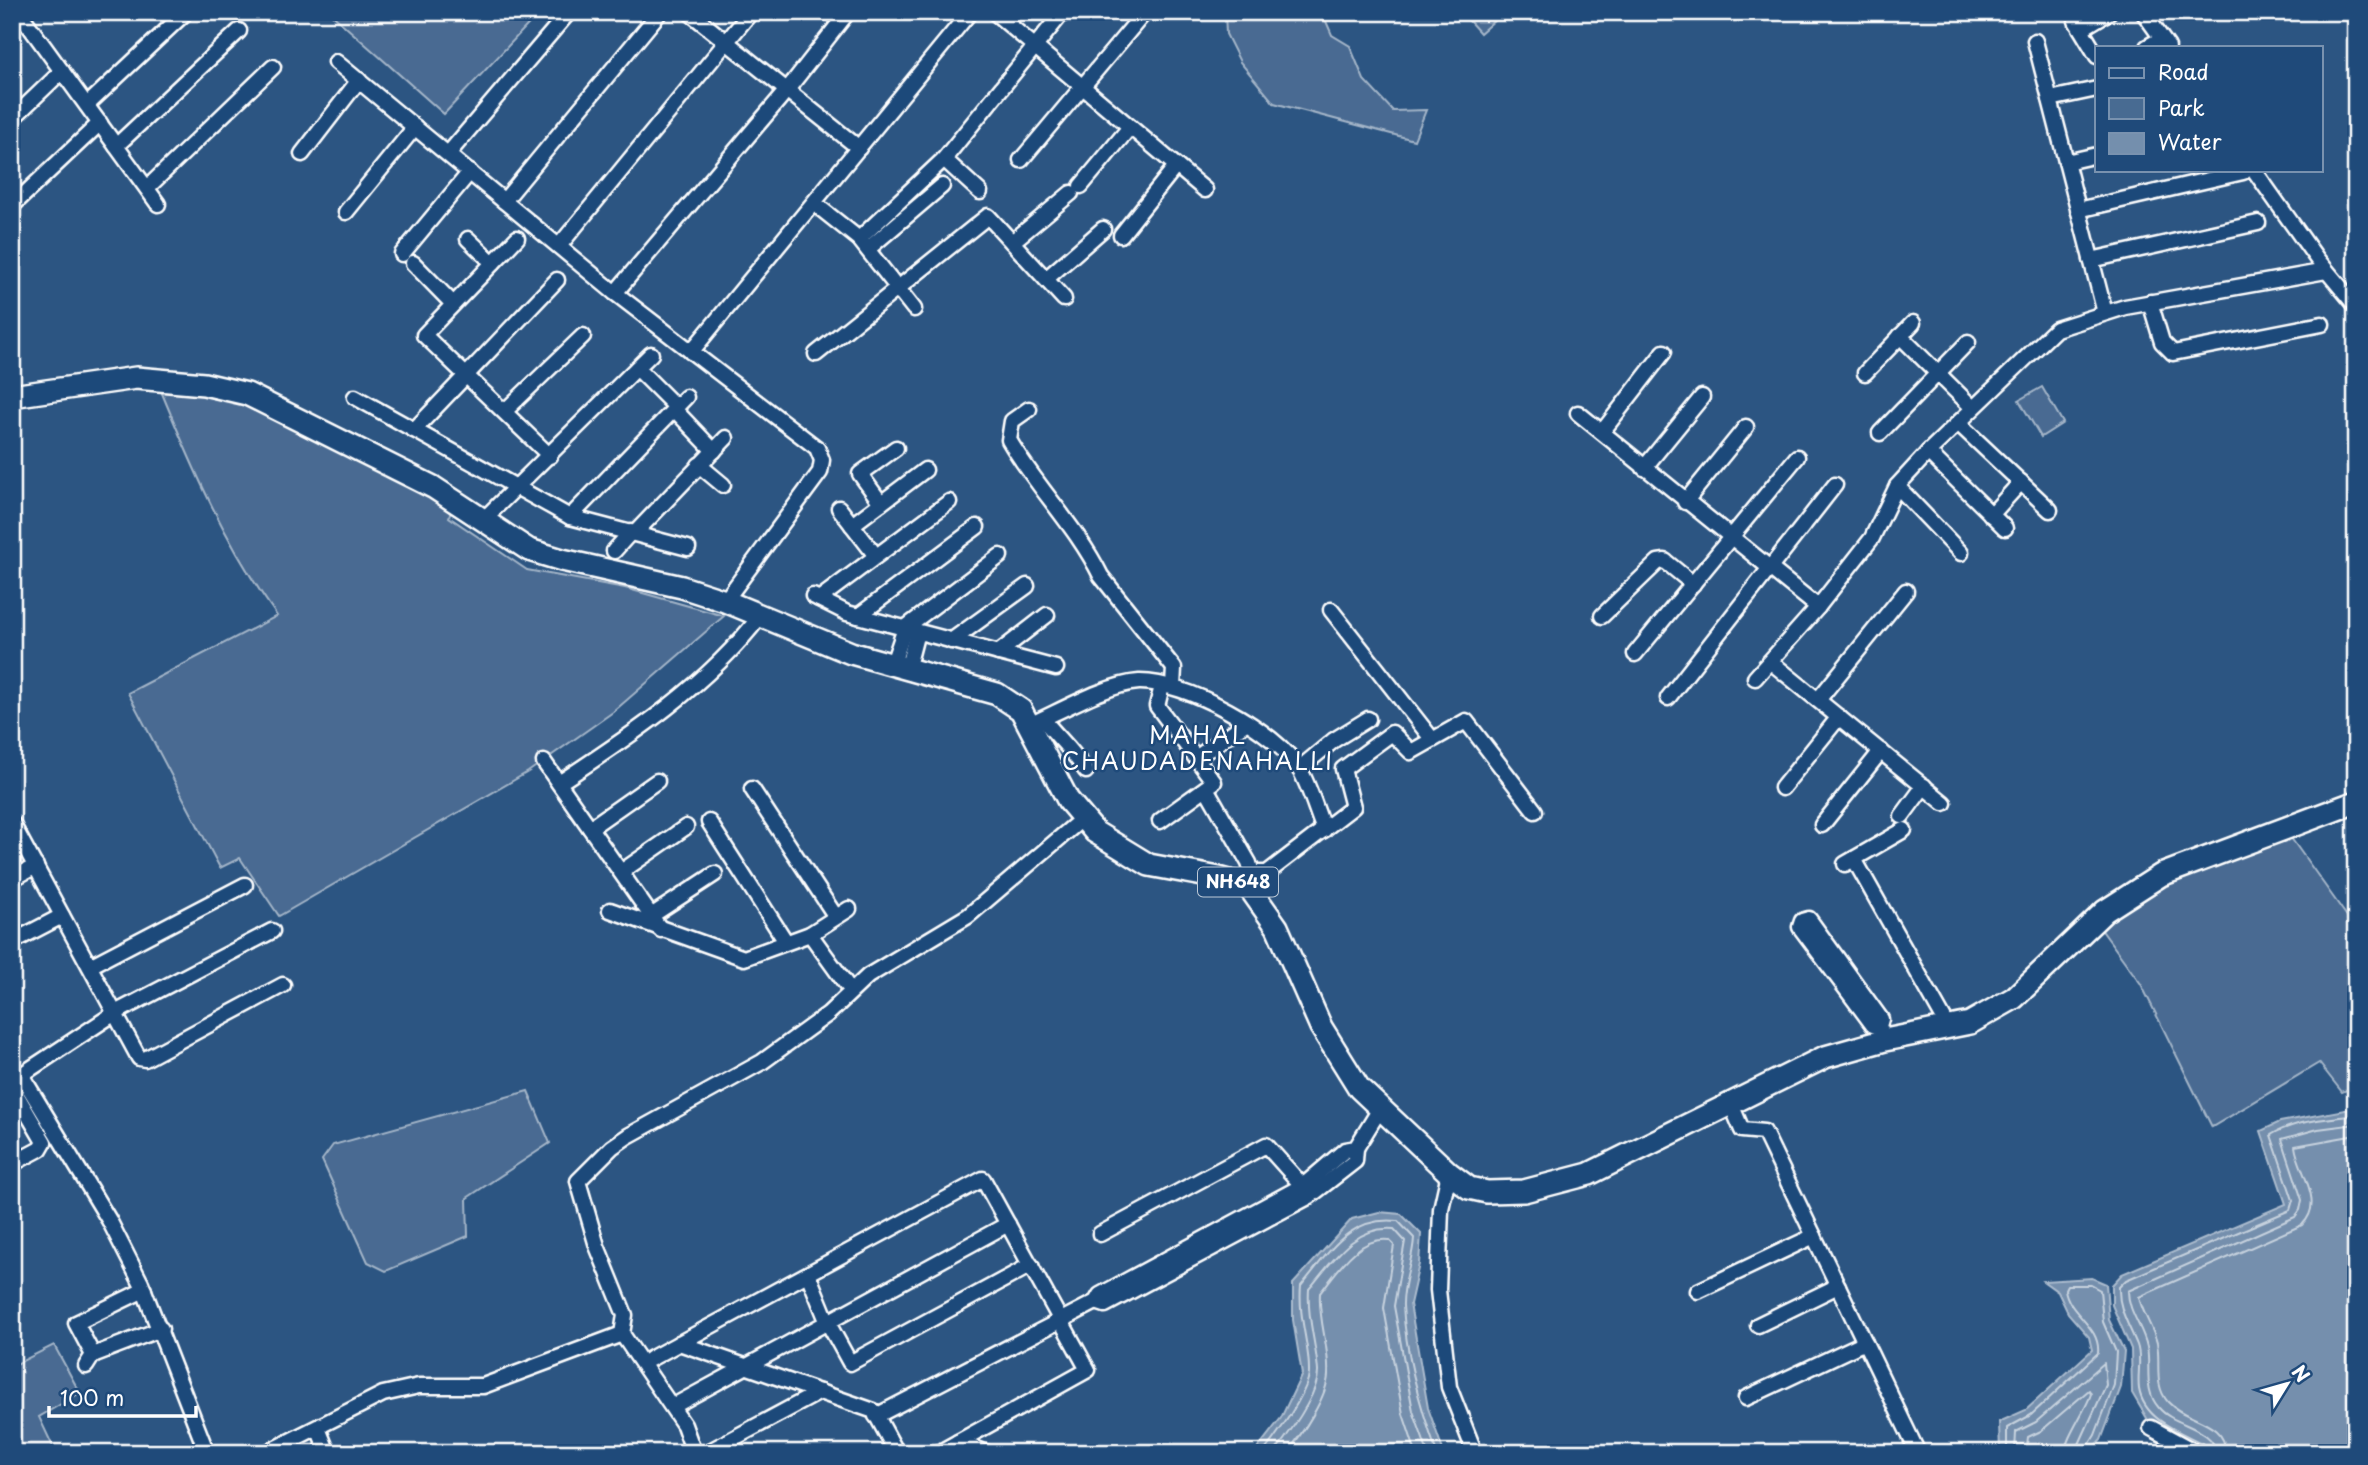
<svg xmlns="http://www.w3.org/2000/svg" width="2368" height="1465" viewBox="0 0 2368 1465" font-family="'Playpen Sans',sans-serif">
  <rect width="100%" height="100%" fill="#2c5582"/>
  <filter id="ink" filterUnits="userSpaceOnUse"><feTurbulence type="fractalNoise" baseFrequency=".0143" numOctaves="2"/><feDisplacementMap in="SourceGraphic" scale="14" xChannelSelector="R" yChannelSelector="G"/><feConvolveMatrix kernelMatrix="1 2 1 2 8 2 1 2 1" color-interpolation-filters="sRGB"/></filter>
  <g filter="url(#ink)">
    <g fill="#486b92" stroke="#a4b5c8" stroke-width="2">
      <path d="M329 12H540L444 114Z"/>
      <path d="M1225 12H1255L1265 20H1287L1297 12H1322L1332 35 1350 46 1364 80 1393 111 1426 110 1414 140 1274 103 1240 62 1226 34Z"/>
      <path d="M1461 12H1504L1480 33Z"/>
      <path d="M159 386 215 393 258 407 452 509 449 517 527 570 625 588 724 616 613 712 528 772 279 916 240 858 220 868 128 693 277 616C224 541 194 471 159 386Z"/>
      <path d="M2042 387 2063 423 2041 437 2019 400Z"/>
      <path d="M2291 838 2356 929V1086L2342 1092 2319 1063 2212 1127 2141 984 2098 925 2167 883Z"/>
      <path d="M528 1091 550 1143 467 1198 468 1236 386 1271 368 1262 322 1160 333 1145Z"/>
      <path d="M54 1345 80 1393 39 1417 56 1453H12V1366Z"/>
    </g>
    <g fill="#748fad" stroke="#acbcce" stroke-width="2">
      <path d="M2356 1108V1453H2207L2174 1438 2148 1420 2132 1393 2131 1349 2112 1305V1285L2122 1274 2286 1204 2261 1131 2280 1122Z"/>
      <path d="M1379 1212 1401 1214 1421 1234 1419 1264 1410 1304 1428 1408 1444 1453H1254L1281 1418 1302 1374 1293 1320V1284L1352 1219Z"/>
      <path d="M2092 1278 2106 1284 2109 1320 2124 1351 2121 1387 2101 1440 2089 1453H2000L1999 1422 2026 1410 2092 1350 2089 1337 2068 1313 2058 1292 2043 1281Z"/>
    </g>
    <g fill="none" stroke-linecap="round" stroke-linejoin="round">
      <g stroke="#c7d2de" stroke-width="2">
        <path d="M1263 1453C1276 1436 1308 1394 1309 1373 1310 1345 1298 1319 1301 1286 1329 1253 1349 1215 1398 1221L1414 1238C1413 1260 1402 1284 1403 1306 1406 1356 1420 1407 1437 1453"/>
        <path d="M1274 1453C1288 1435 1319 1394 1318 1371 1316 1343 1307 1318 1309 1289 1332 1262 1354 1225 1394 1229L1405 1241 1394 1306 1413 1411 1428 1453"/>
        <path d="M1287 1453C1301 1435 1327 1398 1328 1375 1330 1348 1318 1321 1320 1293 1337 1272 1358 1236 1389 1240L1394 1245 1384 1308 1403 1414 1416 1453"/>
        <path d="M2007 1453V1428L2031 1415 2098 1353C2101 1326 2068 1314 2065 1289L2067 1285H2091L2100 1290 2103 1322 2116 1352 2114 1385 2095 1435 2084 1453"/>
        <path d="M2015 1453 2016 1432 2036 1422 2104 1363 2106 1385 2075 1453"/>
        <path d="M2026 1453 2028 1437 2041 1431 2089 1390 2091 1394C2085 1412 2065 1438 2065 1453"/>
        <path d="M2207 1453 2204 1444C2180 1432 2144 1420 2139 1389 2137 1375 2142 1358 2137 1345 2129 1325 2118 1309 2119 1287L2126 1280 2290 1210 2293 1200 2271 1135C2296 1120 2328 1119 2356 1115"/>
        <path d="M2216 1453C2215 1428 2174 1426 2159 1408 2143 1390 2151 1369 2147 1347 2143 1327 2128 1312 2128 1291L2295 1217 2300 1210 2302 1200 2282 1139 2318 1129 2356 1124"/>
        <path d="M2226 1453C2225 1420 2186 1422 2168 1402 2153 1385 2161 1363 2157 1343 2153 1327 2142 1313 2139 1297L2302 1225C2326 1201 2298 1172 2295 1146L2356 1135"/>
      </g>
      <g stroke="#fff" stroke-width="19">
        <g id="minor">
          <path d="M19 12 158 204"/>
          <path d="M689 12 859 148"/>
          <path d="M994 12 1205 190"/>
          <path d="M2143 12 2168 47"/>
          <path d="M2076 21 2097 56"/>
          <path d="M2081 29 2109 12"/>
          <path d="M2035 41 2105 313"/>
          <path d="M2147 47 2154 43"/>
          <path d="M336 62 615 293 817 448 822 460 820 472 725 601"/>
          <path d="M2050 99 2097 89"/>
          <path d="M87 105 186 12"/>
          <path d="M12 119 62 71"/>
          <path d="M116 146 239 31"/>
          <path d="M302 154 359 80"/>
          <path d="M448 154 569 12"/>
          <path d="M944 159 980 192"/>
          <path d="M1021 160 1145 12"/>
          <path d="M2066 162 2097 155"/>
          <path d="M2254 170 2317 259 2356 306"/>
          <path d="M1081 186 1130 127"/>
          <path d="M147 188 273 67"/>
          <path d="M504 201 660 12"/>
          <path d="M815 204 859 239 914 309"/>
          <path d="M12 206 100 123"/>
          <path d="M2078 210 2243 172"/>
          <path d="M346 212 415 127"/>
          <path d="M1121 235 1176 166"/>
          <path d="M517 238 424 335 550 456"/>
          <path d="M468 239 493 263"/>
          <path d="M859 239 944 159 1063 12"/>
          <path d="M1012 242 1071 193"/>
          <path d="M559 246 751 12"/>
          <path d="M868 249 942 186"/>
          <path d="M402 254 470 172"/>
          <path d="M2091 260 2258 223"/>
          <path d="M413 263 453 304"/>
          <path d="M1046 279 1103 229"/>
          <path d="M615 293 787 90 848 12"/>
          <path d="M2150 302 2162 342 2173 353 2322 324"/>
          <path d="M1900 336 1973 408"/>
          <path d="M691 352 970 12"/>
          <path d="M816 354 988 216 1064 299"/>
          <path d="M637 368 676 407"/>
          <path d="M1865 373 1913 323"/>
          <path d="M355 397 570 517 688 548"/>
          <path d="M674 409 714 451"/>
          <path d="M1029 409 1012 421 1009 440C1036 487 1077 527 1101 576L1174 668 1173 686"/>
          <path d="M505 411 583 336"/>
          <path d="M1578 413 1818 607"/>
          <path d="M1958 423 2050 510"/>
          <path d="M414 430 557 280"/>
          <path d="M1602 432 1664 352"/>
          <path d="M1880 433 1968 342"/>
          <path d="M1928 452 2005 528"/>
          <path d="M699 465 723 485"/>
          <path d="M1644 468 1702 397"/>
          <path d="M1897 486 1961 553"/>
          <path d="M1685 502 1746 427"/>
          <path d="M881 503 860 474 896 448"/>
          <path d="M839 508 876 556"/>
          <path d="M1991 515 2021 482"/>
          <path d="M570 517 686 397"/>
          <path d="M483 520 651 354"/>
          <path d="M852 525 925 470"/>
          <path d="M635 533 726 438"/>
          <path d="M614 551 631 532"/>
          <path d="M813 596 847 613 1056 668"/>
          <path d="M819 599 949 502"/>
          <path d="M1331 610 1432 739"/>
          <path d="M858 616 977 527"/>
          <path d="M1602 616 1658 562 1665 561 1693 584"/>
          <path d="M951 641 1027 586"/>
          <path d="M998 653 1047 615"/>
          <path d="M1635 654 1797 457"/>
          <path d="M1771 662 1944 803"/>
          <path d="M892 666 905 628 1000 556"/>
          <path d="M907 670 917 632"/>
          <path d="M1755 678 1818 607 1872 538 1897 486 1931 449 2056 329 2125 307 2326 271"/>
          <path d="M1668 698 1835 485"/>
          <path d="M1818 700 1906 591"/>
          <path d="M1043 719C1059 739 1072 749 1086 771"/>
          <path d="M1029 725C1059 712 1107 684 1139 682 1185 681 1276 730 1300 770 1310 788 1316 810 1324 830"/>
          <path d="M1196 758 1247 722"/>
          <path d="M544 762 661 930"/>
          <path d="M1299 769 1334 740 1368 719"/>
          <path d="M559 783C632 735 708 685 761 615"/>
          <path d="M1206 788 1249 863 1252 873 1249 882"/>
          <path d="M1782 788 1839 717"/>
          <path d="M752 789 836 917"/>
          <path d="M1902 816 1924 786"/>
          <path d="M1160 821 1214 782 1157 706 1162 686"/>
          <path d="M709 822 786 942"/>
          <path d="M12 823 139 1058 145 1059 283 985"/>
          <path d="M1822 825 1881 751"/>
          <path d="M590 828 657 781"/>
          <path d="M1854 859 1949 1028"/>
          <path d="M1845 864 1904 830"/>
          <path d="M621 872 686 827"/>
          <path d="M1252 873H1267L1353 807 1343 769 1392 733 1411 752 1466 721 1535 811"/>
          <path d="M12 879 36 866"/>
          <path d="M610 910 744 958 810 934 849 909"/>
          <path d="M651 916 715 874"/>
          <path d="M810 934 846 984"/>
          <path d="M12 942 62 916"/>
          <path d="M90 966 245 885"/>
          <path d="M1879 1026 1873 1025 1800 927 1802 921 1809 919 1881 1019 1879 1026 1885 1040"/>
          <path d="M22 1076 109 1220 141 1283 207 1453"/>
          <path d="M12 1081 115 1013 272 931"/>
          <path d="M12 1087 44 1142 40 1149 12 1164"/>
          <path d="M1731 1104 1742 1130 1764 1132 1918 1453"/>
          <path d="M1449 1173 1441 1209 1438 1290 1449 1387 1475 1453"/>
          <path d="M1100 1234 1266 1145 1308 1192"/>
          <path d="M808 1274 828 1323 850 1363 1031 1265"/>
          <path d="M1698 1291 1814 1236"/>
          <path d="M1096 1302 1105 1305 1310 1196 1355 1161 1356 1148"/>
          <path d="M1758 1325 1838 1286"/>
          <path d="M622 1334 684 1425 694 1453"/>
          <path d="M679 1343 874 1411 897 1453"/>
          <path d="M93 1355 161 1329"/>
          <path d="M650 1359 983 1179 1088 1370 938 1453"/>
          <path d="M86 1366 93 1355 76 1323 144 1290"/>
          <path d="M1746 1398 1865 1342"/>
          <path d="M679 1403 1008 1224"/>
          <path d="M876 1416 1096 1302 1100 1295 1304 1185 1345 1150 1356 1148 1380 1109"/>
          <path d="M318 1428 328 1453"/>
          <path d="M2151 1428 2197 1453"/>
          <path d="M958 1442 987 1453"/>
          <path d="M708 1452 820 1392"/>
          <path d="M266 1453 383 1394 419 1386H483L622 1334 625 1315 597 1246 578 1181 612 1147 628 1136 762 1062 828 1014 868 976 968 916 1082 819"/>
        </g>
      </g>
      <g stroke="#fff" stroke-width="26">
        <path id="highway" d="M12 396 136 378 204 384 247 394 433 487 529 550 562 560 682 587 725 601 851 653 997 694 1021 710 1068 800 1095 832 1149 865 1219 878 1248 886 1277 927 1321 1027 1359 1088 1449 1173 1469 1188 1487 1192 1524 1191 1589 1174 1825 1057 1885 1040 1970 1023 2014 998 2105 911 2161 875 2356 802"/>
      </g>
      <use href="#minor" stroke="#1f4a7a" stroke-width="14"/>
      <use href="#highway" stroke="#1f4a7a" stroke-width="21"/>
    </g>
  </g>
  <g text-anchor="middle" stroke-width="5" stroke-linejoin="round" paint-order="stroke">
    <rect fill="#1f4a7a" stroke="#bcc9d7" stroke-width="2" x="1198" y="867.5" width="80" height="29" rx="5"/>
    <g font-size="18" font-weight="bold" fill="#fff">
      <text x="1238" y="888">NH648</text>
    </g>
    <g font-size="23" letter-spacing="2" fill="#fff" stroke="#1f4a7a">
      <text x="1198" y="744">MAHAL<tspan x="1198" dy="26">CHAUDADENAHALLI</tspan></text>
    </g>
  </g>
  <rect width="2368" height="1465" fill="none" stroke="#1f4a7a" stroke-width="42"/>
  <rect x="21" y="21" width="2326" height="1423" fill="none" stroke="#fff" stroke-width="2.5" filter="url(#ink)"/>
  <rect x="2095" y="46" width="228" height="126" fill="#1f4a7a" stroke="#7992af" stroke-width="2"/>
  <rect x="2109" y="68" width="35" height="10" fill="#1f4a7a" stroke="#7992af" stroke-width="2"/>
  <text x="2158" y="80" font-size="21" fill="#ffffff">Road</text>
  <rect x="2109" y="98" width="35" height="21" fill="#486b92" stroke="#7992af" stroke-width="2"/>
  <text x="2158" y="116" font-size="21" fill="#ffffff">Park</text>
  <rect x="2109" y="133" width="35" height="21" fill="#748fad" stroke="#7992af" stroke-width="2"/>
  <text x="2158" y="150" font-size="21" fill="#ffffff">Water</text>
  <g transform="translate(2287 1384) rotate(53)" stroke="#1f4a7a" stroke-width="5" paint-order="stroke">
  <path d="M0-5L12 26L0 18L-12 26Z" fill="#ffffff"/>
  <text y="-10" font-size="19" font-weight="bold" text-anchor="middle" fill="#ffffff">N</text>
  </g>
  <path d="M49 1406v10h147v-10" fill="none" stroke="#ffffff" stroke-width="3.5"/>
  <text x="60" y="1406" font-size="21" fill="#ffffff" stroke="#1f4a7a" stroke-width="5" paint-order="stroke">100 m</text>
</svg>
